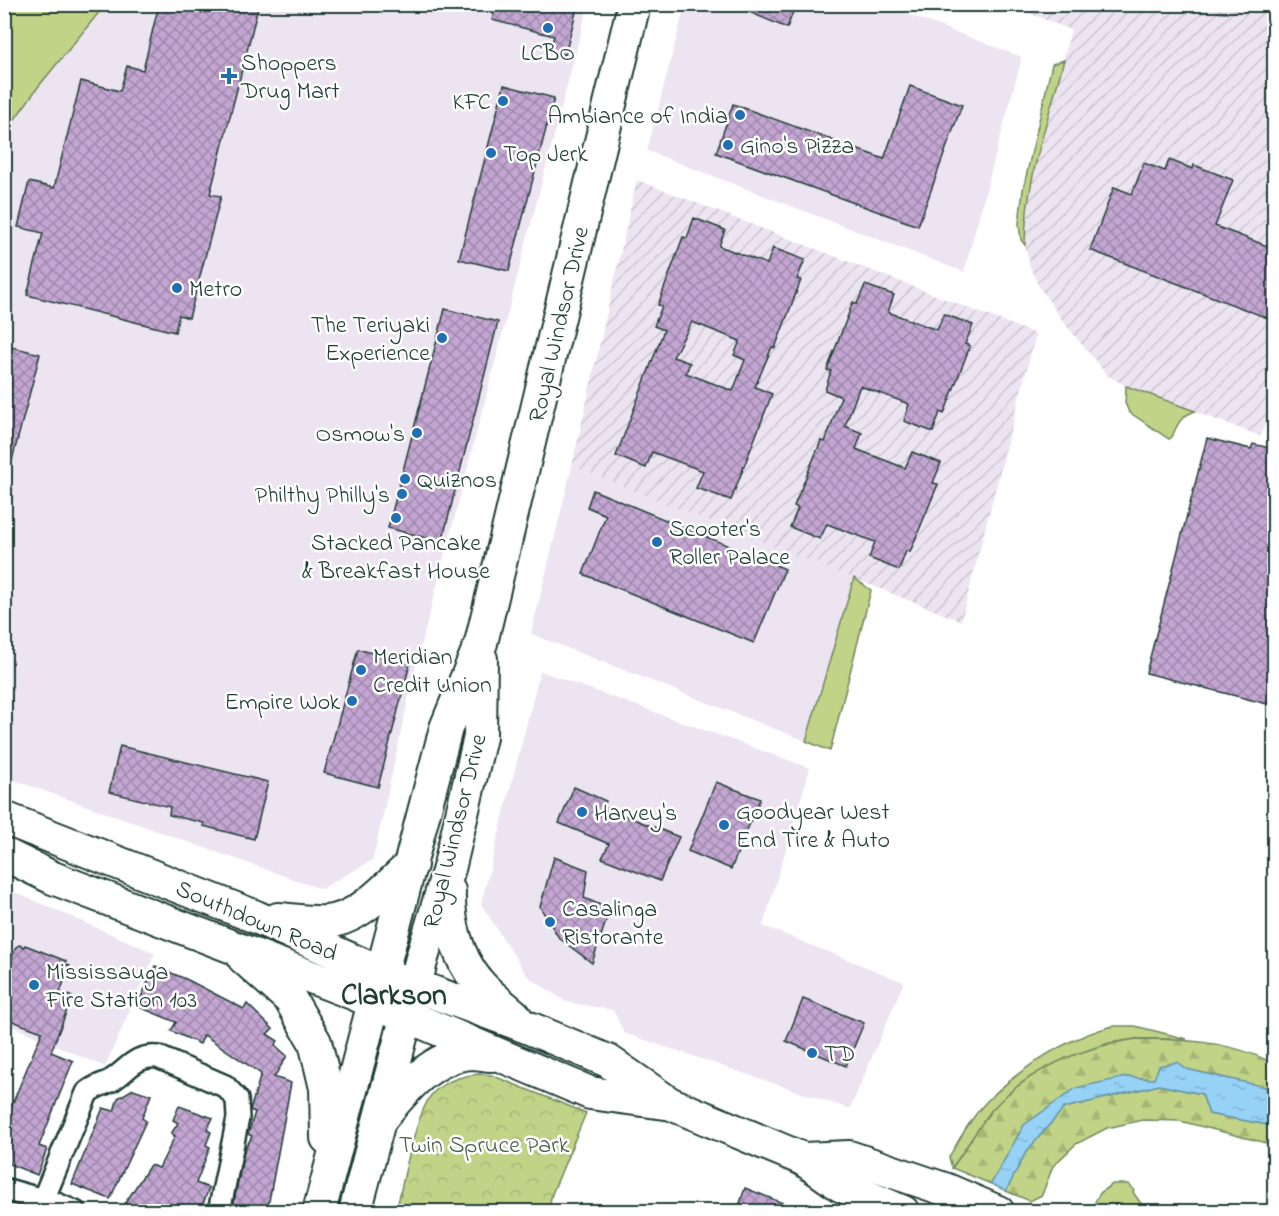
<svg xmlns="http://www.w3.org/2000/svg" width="1279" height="1216" viewBox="0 0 1279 1216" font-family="'Indie Flower',sans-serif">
  <defs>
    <pattern id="industrial-furrows" width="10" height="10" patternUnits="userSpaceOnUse" patternTransform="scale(1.5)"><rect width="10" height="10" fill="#ede4f2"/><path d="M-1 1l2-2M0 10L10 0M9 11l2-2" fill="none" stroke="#cbc4d0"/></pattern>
    <pattern id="forest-firs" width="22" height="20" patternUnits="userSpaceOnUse" patternTransform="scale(1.5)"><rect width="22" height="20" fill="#c1d387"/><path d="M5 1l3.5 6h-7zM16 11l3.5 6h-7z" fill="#a5b675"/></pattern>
    <pattern id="park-crowns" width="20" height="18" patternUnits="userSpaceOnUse" patternTransform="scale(1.5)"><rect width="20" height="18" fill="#c1d387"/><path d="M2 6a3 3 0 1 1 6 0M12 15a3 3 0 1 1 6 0" fill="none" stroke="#a5b675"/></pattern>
    <pattern id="water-ripples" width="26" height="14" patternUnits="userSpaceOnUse" patternTransform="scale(1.5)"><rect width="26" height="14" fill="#96d1f6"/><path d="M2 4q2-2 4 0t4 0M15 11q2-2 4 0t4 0" fill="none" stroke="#81b4d4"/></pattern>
    <pattern id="building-cross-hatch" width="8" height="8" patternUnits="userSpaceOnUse" patternTransform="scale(1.5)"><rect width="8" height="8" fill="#c3a6d2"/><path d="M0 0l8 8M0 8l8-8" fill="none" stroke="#9e88ab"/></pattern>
  </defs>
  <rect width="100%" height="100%" fill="#fff"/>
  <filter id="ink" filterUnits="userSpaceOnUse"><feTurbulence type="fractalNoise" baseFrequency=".0167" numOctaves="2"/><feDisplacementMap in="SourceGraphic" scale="12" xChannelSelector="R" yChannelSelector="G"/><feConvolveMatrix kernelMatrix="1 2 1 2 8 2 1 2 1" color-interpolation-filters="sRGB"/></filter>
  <g filter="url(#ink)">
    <g fill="#ede4f2">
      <path d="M105 5H588L413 677 373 860 321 889 5 777 4 133 38 87Z"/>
      <path d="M685 5H883L1022 57 964 272 647 151Z"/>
      <path d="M572 466 854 578 806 741 531 634Z"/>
      <path d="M540 671 810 768 763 926 904 982 850 1109 624 1033 613 1010 566 1002 527 976 481 904Z"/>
      <path d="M5 888 155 953 105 1067 5 1023Z"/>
    </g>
    <g fill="url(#industrial-furrows)">
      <path d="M1009 5H1274V405L1260 436 1126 386 1107 375 1065 324 1039 287 1030 267 1025 245V216L1032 180 1071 30Z"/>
      <path d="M637 180 1036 334 961 621 572 466Z"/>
    </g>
    <g fill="#c1d387" stroke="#70885e" stroke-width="1.5">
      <path d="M5 4 105 5 38 87 5 133Z"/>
      <path d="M1064 60C1048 120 1025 182 1025 245L1021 240 1019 223 1023 190 1052 64Z"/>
      <path d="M1126 386 1195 411C1181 416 1177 424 1172 437L1169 439 1129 412 1125 403Z"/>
      <path d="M854 578 871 590 830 751 806 741Z"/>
      <path d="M1113 1026H1135L1187 1039H1136L1109 1043 1066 1058 991 1111 952 1168 949 1157C961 1136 973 1115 989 1099 1024 1066 1067 1038 1113 1026Z"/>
      <path d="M1113 1184H1128L1134 1190 1133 1192 1146 1211H1093C1095 1197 1100 1191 1113 1184Z"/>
    </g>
    <g fill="url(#forest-firs)" stroke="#70885e" stroke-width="1.5">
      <path d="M1136 1039C1183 1039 1233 1041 1274 1064V1089L1186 1069 1155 1079 1126 1077 1024 1125 991 1184 952 1168C965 1150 977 1129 991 1111 1026 1070 1084 1046 1136 1039Z"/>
      <path d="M1159 1085 1202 1094 1209 1114 1274 1126V1145L1180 1121 1143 1120 1107 1128 1076 1144 1053 1166 1042 1195 1030 1201 1006 1191 1026 1152 1064 1108Z"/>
    </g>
    <path fill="url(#park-crowns)" stroke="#70885e" stroke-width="1.5" d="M478 1074 491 1075 586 1113 552 1194 548 1211H396C403 1185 416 1107 435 1091 447 1080 462 1076 478 1074Z"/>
    <path fill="url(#water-ripples)" stroke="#6696a8" stroke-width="1.5" d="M1177 1062 1186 1069 1274 1089V1126L1209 1114 1202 1094 1159 1085 1064 1108 1026 1152 1006 1191 991 1184 1024 1125 1076 1088 1126 1077 1154 1079 1159 1066Z"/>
    <g fill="url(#building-cross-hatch)" stroke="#1f3d34" stroke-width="1.5" fill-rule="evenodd">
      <path d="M159 4H259L210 194 221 196 189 318 179 315 175 332 27 295 43 233 18 227 29 182 54 188 81 81 120 91 127 66 143 70Z"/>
      <path d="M496 4H578L565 55 550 51 554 36 492 20Z"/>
      <path d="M730 4H796L787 28Z"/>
      <path d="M504 85 554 98 509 271 459 259Z"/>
      <path d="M910 86 962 105 918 226 716 153 733 104 884 159Z"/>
      <path d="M1169 160 1193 169 1194 165 1233 180 1215 226 1275 249V321L1090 250 1114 187 1132 194 1144 163 1165 171Z"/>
      <path d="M694 218 725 230 719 246 767 264 773 248 805 260 797 279 801 280 775 348 772 347 755 387 772 394 731 500 696 488 703 471 652 452 646 468 616 456 664 330 654 326 662 306 658 305 683 237 687 238ZM692 322 740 341 734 355 745 360 733 391 686 373 690 363 673 357Z"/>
      <path d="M865 285 894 295 888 312 937 330 944 314 973 325 965 344 970 346 944 414 940 412 933 432 904 421 909 404 860 386 845 426 862 433 856 449 905 468 912 452 941 463 933 483 938 484 910 552 906 551 899 570 869 558 875 542 827 524 820 539 790 527 798 508 794 506 821 441 825 442 841 397 825 390 831 371 827 370 853 302 857 304Z"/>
      <path d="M445 309 498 322 442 542 388 528Z"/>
      <path d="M4 345 40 354 9 472 4 471Z"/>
      <path d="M1207 438 1251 449 1253 444 1275 449V706L1146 673Z"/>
      <path d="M593 490 785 569 754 643 583 574 606 515 587 507Z"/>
      <path d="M358 649 410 664 378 787 324 773Z"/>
      <path d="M120 746 268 782 254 839 203 826 204 823 169 815 170 807 109 792Z"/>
      <path d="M716 782 760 799 731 869 688 851Z"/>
      <path d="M574 787 606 801 603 807 679 837 660 881 602 858 609 844 559 823Z"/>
      <path d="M554 857 588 870 584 898 610 909 592 963 559 938 540 907Z"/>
      <path d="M19 945 24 947 25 945 66 961 65 964 70 966 60 992 72 997 51 1052 73 1061 39 1146 47 1149 37 1175 4 1162V1124L42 1032 4 1018V978L16 947Z"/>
      <path d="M155 966 188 980 244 1009 247 1004 273 1029 267 1034 278 1041 275 1045 287 1056 274 1077 291 1083 267 1212H232L244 1151 252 1136 248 1134 255 1112 250 1110 261 1074 204 1035 200 1044 171 1031 176 1022 137 1006Z"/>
      <path d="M803 999 864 1023 846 1066 786 1041Z"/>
      <path d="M133 1089 151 1095 142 1118 146 1121 110 1199 72 1184 103 1108 114 1111 118 1098Z"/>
      <path d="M179 1106 213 1118 207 1130 211 1132 206 1145 210 1147 196 1183 209 1188 200 1212H141L124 1205 150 1165 159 1168 175 1136 171 1134 178 1123 173 1120Z"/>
      <path d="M745 1188 803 1211V1212H737Z"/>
    </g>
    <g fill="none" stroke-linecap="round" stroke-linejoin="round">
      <g stroke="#1f3d34" stroke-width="26">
        <g id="street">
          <path d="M4 1189 54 1203 75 1212"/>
          <path d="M43 1200 87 1093C94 1086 103 1085 112 1080 129 1069 135 1055 158 1057L225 1086 237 1099 238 1118 219 1212"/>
        </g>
      </g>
      <g stroke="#1f3d34" stroke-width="36">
        <g id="primary">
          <path d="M4 818 256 917 381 973 527 1027 608 1061 669 1103 803 1159 840 1185 903 1212"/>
          <path d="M4 854 53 878 350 992 590 1093 665 1103"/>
          <path d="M449 891C448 922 457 956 477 981 487 994 503 1005 515 1016"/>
          <path d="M278 919C294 920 310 923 326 922 359 920 387 886 411 865"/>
          <path d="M244 958 290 999 315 1042 326 1088 327 1138"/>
          <path d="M382 1117C405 1089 433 1055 472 1053 478 1053 485 1055 491 1055"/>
          <path d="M803 1159 849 1157 947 1190 998 1212"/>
          <path d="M319 1212 446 728 481 643 634 4"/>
          <path d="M355 1212 422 958 450 865 480 737 481 659"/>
        </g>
      </g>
      <use href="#street" stroke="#fff" stroke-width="21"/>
      <use href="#primary" stroke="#fff" stroke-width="32"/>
    </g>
  </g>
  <g fill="#1f6fb2" stroke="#fff" stroke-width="2">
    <circle cx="548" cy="28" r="6"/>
    <path d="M226 67h6v6h6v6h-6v6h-6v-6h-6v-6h6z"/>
    <circle cx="503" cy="101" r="6"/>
    <circle cx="740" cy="115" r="6"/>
    <circle cx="728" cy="145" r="6"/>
    <circle cx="491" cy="153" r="6"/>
    <circle cx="177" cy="288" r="6"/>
    <circle cx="442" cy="338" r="6"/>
    <circle cx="417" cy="433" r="6"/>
    <circle cx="405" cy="479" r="6"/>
    <circle cx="402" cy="494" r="6"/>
    <circle cx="396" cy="518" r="6"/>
    <circle cx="657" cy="542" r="6"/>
    <circle cx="361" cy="670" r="6"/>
    <circle cx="352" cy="701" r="6"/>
    <circle cx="582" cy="812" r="6"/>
    <circle cx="724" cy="825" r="6"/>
    <circle cx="550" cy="922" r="6"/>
    <circle cx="34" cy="985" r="6"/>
    <circle cx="812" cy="1053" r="6"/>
  </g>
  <g text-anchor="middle" stroke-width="5" stroke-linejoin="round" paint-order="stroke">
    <g font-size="24" fill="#1f3d34" stroke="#fff" text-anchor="start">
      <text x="548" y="60" text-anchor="middle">LCBO</text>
      <text x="241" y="70">Shoppers<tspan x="241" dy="28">Drug Mart</tspan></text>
      <text x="491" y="109" text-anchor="end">KFC</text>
      <text x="728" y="123" text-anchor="end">Ambiance of India</text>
      <text x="740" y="153">Gino's Pizza</text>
      <text x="503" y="161">Top Jerk</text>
      <text x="189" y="296">Metro</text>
      <text x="430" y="332" text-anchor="end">The Teriyaki<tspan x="430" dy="28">Experience</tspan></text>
      <text x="405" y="441" text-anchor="end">Osmow's</text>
      <text x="417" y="487">Quiznos</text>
      <text x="390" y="502" text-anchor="end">Philthy Philly's</text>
      <text x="669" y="536">Scooter's<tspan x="669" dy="28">Roller Palace</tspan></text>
      <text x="396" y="550" text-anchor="middle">Stacked Pancake<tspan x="396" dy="28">&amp; Breakfast House</tspan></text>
      <text x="373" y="664">Meridian<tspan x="373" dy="28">Credit Union</tspan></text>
      <text x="340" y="709" text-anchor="end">Empire Wok</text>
      <text x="736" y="819">Goodyear West<tspan x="736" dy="28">End Tire &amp; Auto</tspan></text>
      <text x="594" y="820">Harvey's</text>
      <text x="562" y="916">Casalinga<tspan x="562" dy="28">Ristorante</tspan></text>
      <text x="46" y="979">Mississauga<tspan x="46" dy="28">Fire Station 103</tspan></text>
      <text x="824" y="1061">TD</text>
    </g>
    <g font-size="24" fill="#1f3d34" stroke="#fff">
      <text transform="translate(558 324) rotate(-77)" y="8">Royal Windsor Drive</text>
      <text transform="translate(454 831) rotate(-76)" y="8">Royal Windsor Drive</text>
      <text transform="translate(257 920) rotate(23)" y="8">Southdown Road</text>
    </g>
    <g font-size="24" fill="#486249" stroke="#fff">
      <text x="484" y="1152">Twin Spruce Park</text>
    </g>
    <g font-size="30" font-weight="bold" fill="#1f3d34" stroke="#fff">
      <text x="394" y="1004">Clarkson</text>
    </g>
  </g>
  <rect width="1279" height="1216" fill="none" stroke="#fff" stroke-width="24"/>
  <rect x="12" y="12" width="1255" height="1192" fill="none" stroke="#1f3d34" stroke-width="2" filter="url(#ink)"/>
</svg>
